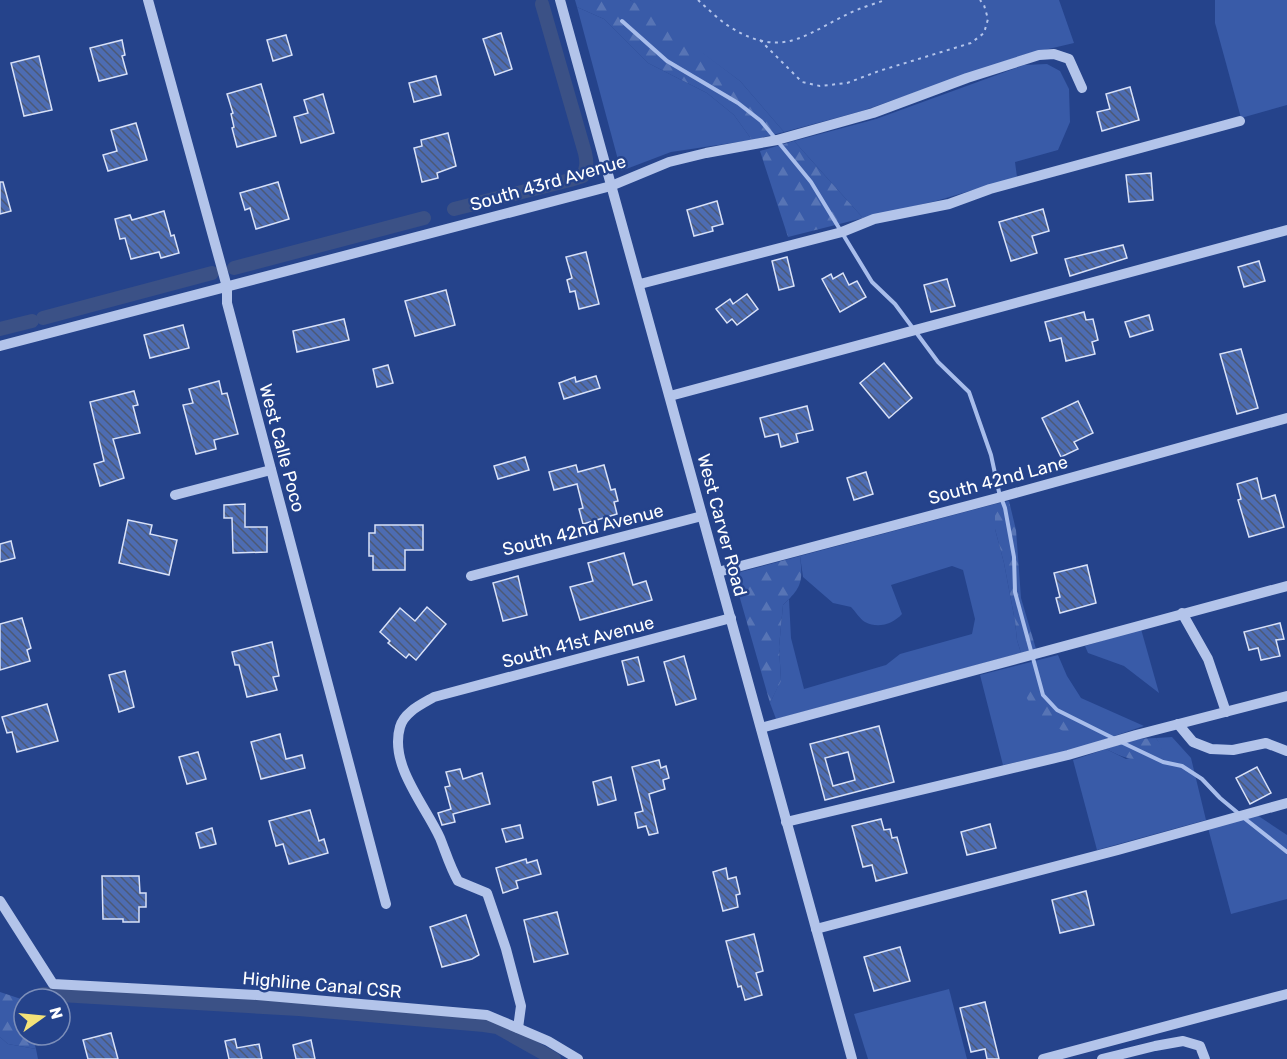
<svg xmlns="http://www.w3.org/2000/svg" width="1287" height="1059" viewBox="0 0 1287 1059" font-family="Rubik,sans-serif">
  <defs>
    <pattern id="forest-firs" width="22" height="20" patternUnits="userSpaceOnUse" patternTransform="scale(1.5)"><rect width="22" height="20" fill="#395ba8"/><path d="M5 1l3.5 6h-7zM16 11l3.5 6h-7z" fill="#5774b5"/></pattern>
    <pattern id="building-back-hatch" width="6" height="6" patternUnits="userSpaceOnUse" patternTransform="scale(1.5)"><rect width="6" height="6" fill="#4d6cb2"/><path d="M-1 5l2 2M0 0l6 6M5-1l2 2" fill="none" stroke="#4c5975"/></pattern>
  </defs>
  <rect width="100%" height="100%" fill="#25438b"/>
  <g fill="#395ba8">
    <path d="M630 0H1059L1074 43 1023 55 862 111 784 132 740 81Z"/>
    <path d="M1215 0H1287V105L1241 118 1215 23Z"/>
    <path d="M577 7 604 19 648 63 707 93 734 115 752 140 671 152 621 171Z"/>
    <path d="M1047 64 1060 71 1069 89 1070 122 1058 150 1015 162 1017 177 936 201 863 218 794 141 876 119 1024 65Z"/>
    <path d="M995 504V529L1004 563 1015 621 1017 640 1021 653 776 719 770 703 781 680 779 647 783 605 789 599 791 638 804 689 886 665 900 654 972 634 975 619 963 570 952 566 891 585 902 614C893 624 878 629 865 622 860 619 855 611 851 607L833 603 803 577 800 556Z"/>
    <path d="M1141 629 1159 693 1124 666 1088 653 1085 646Z"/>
    <path d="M1058 655 1067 676 1081 698 1144 726 1070 751 1003 765 980 675Z"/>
    <path d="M1172 737 1191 758 1206 820 1097 850 1073 760 1106 749 1126 759 1162 748 1156 738Z"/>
    <path d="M1257 815 1287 835V899L1231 914 1208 828Z"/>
    <path d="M949 989 967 1059H868L854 1014Z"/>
    <path d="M0 1037 8 1044 36 1049 38 1059H0Z"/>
  </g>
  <g fill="url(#forest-firs)">
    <path d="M575 0H630L645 9 740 81 784 132 752 140 734 115 707 93 648 63 604 19 577 7Z"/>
    <path d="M794 141 863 218 788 237 760 151Z"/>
    <path d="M1009 501 1016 530 1021 598 1036 649 1021 653 1017 640 1015 621 1004 563 995 529V504Z"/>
    <path d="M800 556C803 582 802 587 783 605L779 647 781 681 770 703 733 574Z"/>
    <path d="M1025 680 1035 686 1043 701 1074 726V732L1068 734C1050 723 1025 707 1022 684Z"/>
    <path d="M1156 738 1163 748C1135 761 1134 763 1106 749L1136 739Z"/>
    <path d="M0 992 24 1000V1035H32L36 1049 8 1044 0 1037Z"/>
  </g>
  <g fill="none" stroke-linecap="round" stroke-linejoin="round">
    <g stroke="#a8bdeb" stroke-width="4">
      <path d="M622 21 667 61 738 103 761 121 811 182 872 282 895 304 938 362 969 392 991 455 999 492 1005 508 1014 557 1015 592 1043 695 1057 710 1115 739"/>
      <path d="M1121 742 1163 762 1182 766 1202 779 1220 798 1238 813"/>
      <path d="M1244 818 1287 852"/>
    </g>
    <g stroke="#3b5186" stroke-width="14">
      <path d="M454 209 570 180 583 176C587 167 587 162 585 153L542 4"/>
      <path d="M234 268 424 218"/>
      <path d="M43 318 212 273"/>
      <path d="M0 329 32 321"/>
      <path d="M43 994 299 1009 484 1025 497 1027 554 1059"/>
    </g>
  </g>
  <g fill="url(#building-back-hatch)" stroke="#d8e1f8" stroke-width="1.5" fill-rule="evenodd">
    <path d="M501 33 512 69 495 75 483 39Z"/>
    <path d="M286 35 292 55 273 61 267 40Z"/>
    <path d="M122 40 125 55 122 56 127 74 99 81 90 48Z"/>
    <path d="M39 56 52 110 24 116 11 63Z"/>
    <path d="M436 76 441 95 414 102 409 83Z"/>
    <path d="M261 84 276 136 237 147 232 128 234 127 231 114 233 113 227 94Z"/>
    <path d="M1130 87 1139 120 1102 131 1097 112 1110 109 1106 94Z"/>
    <path d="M323 94 334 133 301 143 294 117 308 113 304 100Z"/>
    <path d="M136 123 147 160 108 171 103 155 117 151 111 130Z"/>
    <path d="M448 133 456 166 437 173 438 178 422 182 414 148 422 146 421 140Z"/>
    <path d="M1151 173 1153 200 1129 202 1126 175Z"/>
    <path d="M0 182H3L11 211 0 214Z"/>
    <path d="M278 182 289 219 256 229 250 208 245 210 240 193Z"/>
    <path d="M717 201 723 224 712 227 713 231 694 236 687 210Z"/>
    <path d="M1043 209 1049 231 1032 236 1037 253 1011 261 999 222Z"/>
    <path d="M164 211 171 236 174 235 179 253 161 258 159 252 131 259 125 238 120 239 115 219 130 215 132 220Z"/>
    <path d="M1123 245 1127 258 1070 276 1065 259Z"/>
    <path d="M586 252 599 304 579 309 575 291 570 292 567 280 572 278 566 257Z"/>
    <path d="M787 257 794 286 779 290 772 261Z"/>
    <path d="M1259 261 1265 281 1244 287 1238 267Z"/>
    <path d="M843 273 849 285 857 281 866 297 840 312 822 279 831 274 833 279Z"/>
    <path d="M947 279 955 306 931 312 924 285Z"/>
    <path d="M446 290 455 325 415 336 405 301Z"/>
    <path d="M747 294 758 309 737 325 732 319 727 323 716 309 730 299 733 304Z"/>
    <path d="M1084 312 1086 320 1093 319 1098 340 1092 342 1095 354 1066 361 1061 338 1050 341 1045 322Z"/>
    <path d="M1149 315 1153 330 1130 337 1125 322Z"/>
    <path d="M344 319 349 340 297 352 293 331Z"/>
    <path d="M183 325 189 348 150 358 144 335Z"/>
    <path d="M1241 349 1258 408 1237 414 1220 354Z"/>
    <path d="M884 363 912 398 889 418 860 383Z"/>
    <path d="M388 365 393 383 377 387 373 369Z"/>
    <path d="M596 376 600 388 564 399 559 383 575 377 576 382Z"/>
    <path d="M219 381 222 394 227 393 238 434 214 440 216 449 196 454 183 405 193 403 189 389Z"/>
    <path d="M134 391 138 405 133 406 140 433 113 439 124 478 100 486 94 464 104 461 90 402Z"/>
    <path d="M1078 401 1093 433 1074 442 1078 449 1061 457 1042 418Z"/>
    <path d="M807 406 813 430 796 434 798 442 781 447 778 434 765 437 760 418Z"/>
    <path d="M525 457 529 470 498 479 494 466Z"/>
    <path d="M576 465 578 472 604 465 611 490 615 489 618 501 614 502 617 514 583 524 579 509 583 508 577 484 554 490 549 472Z"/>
    <path d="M866 472 873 494 854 500 847 478Z"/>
    <path d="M1257 478 1262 499 1275 495 1284 527 1249 537 1238 500 1241 499 1237 484Z"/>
    <path d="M245 504V527H267V552L233 553 232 518H224V505Z"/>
    <path d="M128 520 152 525 150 534 177 540 169 575 119 563Z"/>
    <path d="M375 525H423V550H405V570H373V556H369V533H375Z"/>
    <path d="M11 541 15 558 0 562V544Z"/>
    <path d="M624 553 633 585 646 581 652 600 580 620 570 587 593 581 588 563Z"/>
    <path d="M1087 565 1096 603 1060 613 1056 598 1060 597 1054 573Z"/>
    <path d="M518 576 527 615 503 621 493 583Z"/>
    <path d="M427 607 446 624 416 660 409 654 406 658 388 643 390 641 380 632 400 608 415 621Z"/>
    <path d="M22 618 31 648 27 650 30 661 0 670V624Z"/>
    <path d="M1280 623 1284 639 1276 640 1280 656 1261 660 1258 648 1249 650 1244 632Z"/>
    <path d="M272 642 279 676 273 677 277 690 247 697 239 665H235L232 652Z"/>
    <path d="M684 656 696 699 676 705 664 662Z"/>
    <path d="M638 657 644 681 628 685 622 661Z"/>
    <path d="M125 671 134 707 119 712 109 675Z"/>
    <path d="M47 704 58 741 17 752 12 732 7 733 2 717Z"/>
    <path d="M879 726 894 782 825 800 810 744ZM848 752 855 780 833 786 825 758Z"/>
    <path d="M280 734 286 759 302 755 305 768 261 779 251 742Z"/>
    <path d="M198 752 206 779 187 784 179 757Z"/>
    <path d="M659 760 661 768 666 766 669 778 663 780 665 789 649 794 658 833 649 835 646 826 638 828 635 813 643 811 632 767Z"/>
    <path d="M1257 767 1271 793 1250 804 1236 778Z"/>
    <path d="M460 769 463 779 482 773 490 804 453 814 455 822 442 825 438 813 451 809 445 787 450 786 446 772Z"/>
    <path d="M611 777 616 800 598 805 593 782Z"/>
    <path d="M310 810 319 841 324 839 328 853 289 864 283 844 276 846 269 821Z"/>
    <path d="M881 819 884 830 890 829 892 838 897 837 907 873 876 881 872 865 863 867 852 826Z"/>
    <path d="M990 824 996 848 967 855 961 832Z"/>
    <path d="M520 825 523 838 506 842 502 829Z"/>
    <path d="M212 828 216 844 200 848 196 833Z"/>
    <path d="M526 859 527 863 537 860 541 874 516 881 518 888 503 893 496 868Z"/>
    <path d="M726 868 728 879 736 877 740 894 736 895 738 907 723 911 713 872Z"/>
    <path d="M102 876H139L140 893H146V907H139V922H123V919H103Z"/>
    <path d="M1086 891 1094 925 1060 933 1052 900Z"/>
    <path d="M557 912 568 954 534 962 524 920Z"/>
    <path d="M466 915 479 955 472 959 442 967 430 927Z"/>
    <path d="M754 934 763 971 756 973 762 995 745 1000 741 986 738 987 726 941Z"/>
    <path d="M900 947 910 981 874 991 864 957Z"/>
    <path d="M985 1002 999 1059H987L985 1049 971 1052 960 1008Z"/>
    <path d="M111 1033 118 1059H88L83 1040Z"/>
    <path d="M235 1039 237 1048 259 1044 262 1059H229L225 1041Z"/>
    <path d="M311 1040 315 1059H296L293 1045Z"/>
  </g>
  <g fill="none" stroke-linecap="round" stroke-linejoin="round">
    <g stroke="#b3c4ea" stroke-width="2" stroke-dasharray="3 4.5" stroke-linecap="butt">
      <path d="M698 0C708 9 719 20 730 27 786 62 809 30 859 9 867 6 877 3 885 0"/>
      <path d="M760 40 802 82 820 86 847 83 879 71 971 43 984 33 988 19 984 5 980 0"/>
    </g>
    <g stroke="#b3c4ea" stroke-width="10">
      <path d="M148 0 227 287V303L386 904"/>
      <path d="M560 0 852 1059"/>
      <path d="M640 284 842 232 874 219 949 204 990 189 1240 121"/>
      <path d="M0 346 611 186 669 162 706 153 777 140 873 113 967 78 1039 55 1054 54 1069 59 1082 88"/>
      <path d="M670 396 1287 230"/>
      <path d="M175 495 271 470"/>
      <path d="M718 572 1001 497 1287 418"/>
      <path d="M471 576 702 516"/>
      <path d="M1182 613 1208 659 1226 712"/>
      <path d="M1178 724 1193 742 1211 749 1233 750 1266 743 1287 751"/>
      <path d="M761 728 1287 586"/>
      <path d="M786 822 1068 755 1136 735 1287 696"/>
      <path d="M0 901 53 984 257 995 487 1015 548 1041 578 1059"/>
      <path d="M816 929 1118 850 1287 803"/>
      <path d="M518 1028 521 1006 506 949 487 893 458 881C450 867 446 853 440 838 425 805 389 765 400 727 404 712 422 704 434 697L731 618"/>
      <path d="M1043 1059 1287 994"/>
      <path d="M1102 1059 1155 1046 1183 1041 1200 1046 1205 1059"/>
    </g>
  </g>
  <g text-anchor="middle" stroke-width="5" stroke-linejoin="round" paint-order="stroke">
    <g font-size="18" fill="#fff" stroke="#25438b">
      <text transform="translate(548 183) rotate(-16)" y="6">South 43rd Avenue</text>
      <text transform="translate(282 448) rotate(75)" y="6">West Calle Poco</text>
      <text transform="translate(998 480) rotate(-15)" y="6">South 42nd Lane</text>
      <text transform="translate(722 525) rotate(75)" y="6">West Carver Road</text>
      <text transform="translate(583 530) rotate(-14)" y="6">South 42nd Avenue</text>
      <text transform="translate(578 642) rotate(-15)" y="6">South 41st Avenue</text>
      <text transform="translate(322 985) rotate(5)" y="6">Highline Canal CSR</text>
    </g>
  </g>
  <g transform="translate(42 1017) rotate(75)"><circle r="28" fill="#25438b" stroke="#7c8eb9" stroke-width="1.5"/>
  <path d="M0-4.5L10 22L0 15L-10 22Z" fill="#f4e278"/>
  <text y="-9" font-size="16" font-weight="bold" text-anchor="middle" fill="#ffffff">N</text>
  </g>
</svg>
